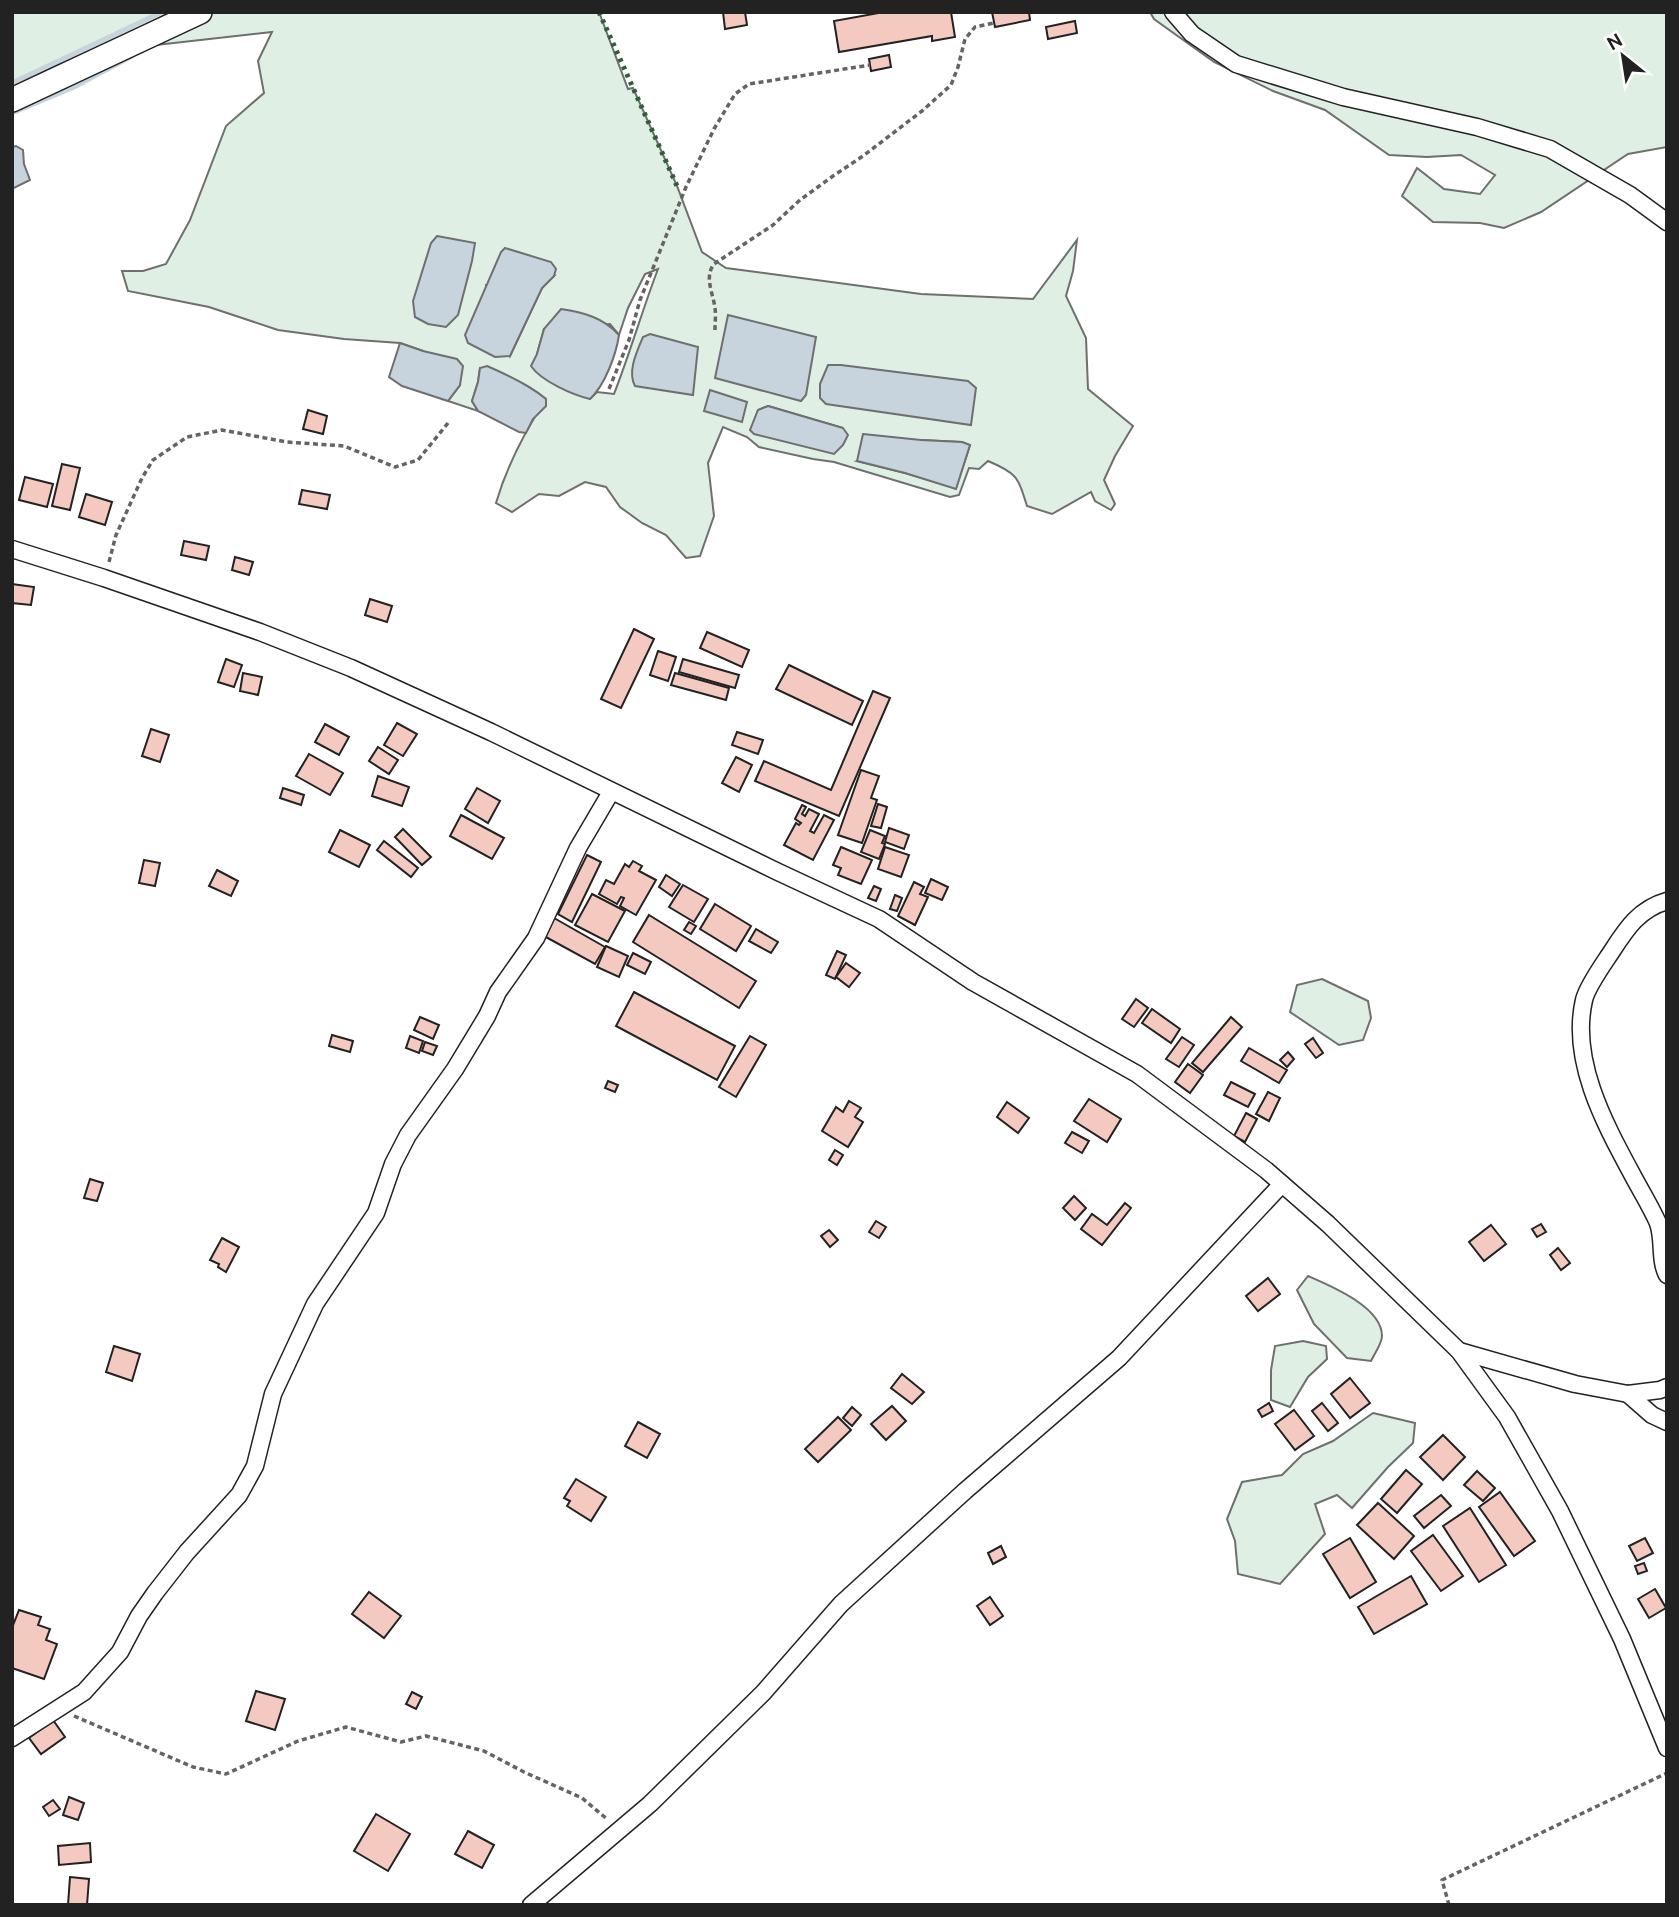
<svg xmlns="http://www.w3.org/2000/svg" width="1679" height="1917" viewBox="0 0 1679 1917" font-family="Ubuntu,sans-serif">
  <rect width="100%" height="100%" fill="#fff"/>
  <g fill="#e0efe3" stroke="#6f6f6f" stroke-width="2" fill-rule="evenodd">
    <path d="M12 12H171L115 41 12 84Z"/>
    <path d="M214 12H599L628 89 633 88 677 186 702 252 726 268 921 294 1033 299 1077 240 1073 271 1066 296 1086 338 1088 389 1133 426 1115 456 1104 480 1115 504 1111 510 1095 501 1091 492 1052 514 1027 506C1018 477 1017 473 988 461L979 469 969 468 959 495 950 497 834 462 813 459 759 447 747 437 723 427 708 463 714 516 700 556 686 558 666 535 642 523 620 507 606 487 585 482 559 496 539 494 512 512 496 503C507 466 525 431 546 399 525 382 506 375 480 368L478 382 472 401 478 411 448 401 460 385 423 351 400 343 344 339 278 330 209 307 128 291 122 271H143L166 264 190 220 226 126 264 93 258 61 272 32 147 46ZM658 269C642 311 630 353 614 394L597 392 590 399 537 354 544 329 610 324 619 335 628 308 645 274ZM554 276 542 288 510 356 486 285ZM768 406 843 428 751 430 758 410ZM921 440 962 442 970 445 956 488 905 473 857 461Z"/>
    <path d="M1150 12H1667V147L1628 154 1541 212 1504 228 1480 223 1433 222 1402 196 1417 168 1444 189 1480 194 1495 175 1461 155 1427 157 1389 155 1325 110 1273 91 1214 62 1154 19Z"/>
    <path d="M1322 979 1368 1001 1371 1018 1363 1040 1339 1045 1290 1012 1297 985Z"/>
    <path d="M1308 1276C1331 1286 1382 1307 1382 1336 1382 1344 1374 1354 1371 1361L1347 1358 1314 1324 1297 1290Z"/>
    <path d="M1303 1341 1326 1346 1327 1359 1308 1377 1290 1407 1271 1400V1370L1275 1346Z"/>
    <path d="M1373 1413 1415 1423 1413 1443 1388 1467 1352 1508 1337 1495 1315 1504 1325 1534 1280 1584 1238 1574 1235 1541 1227 1519 1242 1482 1282 1475 1303 1454 1333 1441Z"/>
  </g>
  <g fill="#c7d3dd" stroke="#6f6f6f" stroke-width="2">
    <path d="M16 146 23 150 24 164 30 180 12 189V147Z"/>
    <path d="M437 236 475 243 472 261 458 315 446 327 428 324 415 317 413 301 431 243Z"/>
    <path d="M505 248 551 262 556 269 554 276 542 288 510 356 495 357 468 343 465 335 501 252Z"/>
    <path d="M561 309C583 312 604 318 619 335 616 355 605 385 590 399 573 395 541 381 531 366L537 354 544 329Z"/>
    <path d="M728 315 816 337 806 395 801 401 715 378Z"/>
    <path d="M650 334 698 347 693 395 635 386C627 372 637 351 643 337Z"/>
    <path d="M400 343 423 351 457 359 463 366 460 385 448 401 402 386 389 377Z"/>
    <path d="M828 365H841L968 381 976 388 971 425 826 404 820 398V384Z"/>
    <path d="M487 366C508 375 529 385 546 399V406L533 419 526 433 519 432 478 411 472 401 478 382 480 368Z"/>
    <path d="M710 390 747 402 742 422 704 411Z"/>
    <path d="M768 406 843 428 848 435 843 445 834 454 754 434 750 430 758 410Z"/>
    <path d="M863 434 921 440 962 442 970 445 956 489 905 473 857 461Z"/>
  </g>
  <g fill="none" stroke-linecap="round" stroke-linejoin="round">
    <g stroke="#c7d3dd" stroke-width="5">
      <path d="M12 83 162 12"/>
      <path d="M12 113 74 87 132 56"/>
    </g>
  </g>
  <g fill="#f3c9c0" stroke="#222" stroke-width="2">
    <path d="M723 12H745L747 25 725 29Z"/>
    <path d="M884 12H951L955 37 932 41V36L839 52 834 21Z"/>
    <path d="M992 12H1029L1030 20 995 27Z"/>
    <path d="M1075 21 1077 33 1048 39 1046 27Z"/>
    <path d="M889 55 891 67 871 71 869 59Z"/>
    <path d="M308 410 327 416 323 434 303 429Z"/>
    <path d="M62 464 80 468 70 510 52 506Z"/>
    <path d="M25 477 53 484 47 507 19 500Z"/>
    <path d="M302 490 330 495 327 509 299 504Z"/>
    <path d="M86 494 112 502 105 525 79 517Z"/>
    <path d="M184 541 209 546 206 560 181 555Z"/>
    <path d="M235 557 253 562 249 575 232 570Z"/>
    <path d="M12 584 34 587 31 605 12 603Z"/>
    <path d="M370 599 392 606 387 622 365 615Z"/>
    <path d="M634 629 654 639 621 708 601 699Z"/>
    <path d="M707 632 749 650 742 667 700 648Z"/>
    <path d="M658 651 676 657 668 681 650 675Z"/>
    <path d="M226 659 242 665 234 687 218 682Z"/>
    <path d="M683 659 739 675 735 688 679 672Z"/>
    <path d="M789 665 863 701 852 725 776 689Z"/>
    <path d="M243 673 262 677 258 695 240 691Z"/>
    <path d="M675 673 729 688 726 700 671 685Z"/>
    <path d="M873 691 890 698 839 816 755 781 764 761 831 790Z"/>
    <path d="M397 723 417 734 403 756 384 745Z"/>
    <path d="M325 724 349 737 339 755 315 742Z"/>
    <path d="M151 729 169 735 160 762 142 756Z"/>
    <path d="M737 732 763 740 758 754 732 745Z"/>
    <path d="M378 747 398 760 389 774 369 761Z"/>
    <path d="M309 754 343 773 330 795 296 776Z"/>
    <path d="M736 757 752 765 739 792 722 783Z"/>
    <path d="M861 770 879 776 871 798 877 800 862 843 838 835Z"/>
    <path d="M378 776 409 787 402 806 372 796Z"/>
    <path d="M283 788 304 795 301 805 280 798Z"/>
    <path d="M477 788 500 801 488 823 465 809Z"/>
    <path d="M878 804 887 807 881 828 871 826Z"/>
    <path d="M802 805 806 807 802 814 805 816 809 809 819 814 810 831 814 833 824 815 834 820 813 860 784 845 796 823 799 825 801 823 795 819Z"/>
    <path d="M461 815 504 838 492 859 450 836Z"/>
    <path d="M889 828 909 835 904 849 885 842Z"/>
    <path d="M403 829 431 857 422 865 395 837Z"/>
    <path d="M340 830 370 845 359 867 329 852Z"/>
    <path d="M870 830 885 836 882 843 885 844 879 859 861 852Z"/>
    <path d="M384 841 418 868 411 877 377 850Z"/>
    <path d="M841 847 872 860 861 884 838 875 841 868 833 865Z"/>
    <path d="M885 847 909 855 901 877 878 869Z"/>
    <path d="M587 855 601 862 572 922 558 914Z"/>
    <path d="M144 860 160 863 155 886 139 883Z"/>
    <path d="M633 861 642 866 639 871 656 880 636 915 620 906 624 898 621 897 617 904 599 894 606 880 614 884 625 864 629 867Z"/>
    <path d="M217 870 238 881 231 896 209 886Z"/>
    <path d="M666 875 680 884 672 896 659 887Z"/>
    <path d="M931 879 948 887 942 900 925 893Z"/>
    <path d="M914 882 924 887 920 894 928 897 915 925 898 916Z"/>
    <path d="M683 885 708 899 694 922 669 907Z"/>
    <path d="M874 886 881 889 876 901 868 898Z"/>
    <path d="M592 894 625 911 608 942 575 925Z"/>
    <path d="M895 895 902 898 897 911 890 909Z"/>
    <path d="M715 904 751 926 736 951 700 929Z"/>
    <path d="M649 915 756 981 739 1008 633 942Z"/>
    <path d="M554 918 605 947 595 964 544 936Z"/>
    <path d="M689 922 696 926 691 934 684 930Z"/>
    <path d="M756 929 778 942 771 953 749 941Z"/>
    <path d="M606 946 628 956 619 977 597 967Z"/>
    <path d="M837 951 846 955 835 979 826 975Z"/>
    <path d="M633 953 651 962 645 974 627 965Z"/>
    <path d="M846 963 860 973 849 987 836 977Z"/>
    <path d="M634 992 735 1046 717 1080 616 1026Z"/>
    <path d="M1136 999 1148 1008 1134 1027 1122 1019Z"/>
    <path d="M1152 1009 1180 1029 1171 1043 1142 1023Z"/>
    <path d="M420 1017 439 1025 433 1039 414 1030Z"/>
    <path d="M1231 1017 1242 1027 1203 1072 1192 1063Z"/>
    <path d="M332 1035 353 1041 350 1052 329 1046Z"/>
    <path d="M410 1036 423 1041 419 1053 406 1048Z"/>
    <path d="M750 1036 766 1045 736 1097 719 1087Z"/>
    <path d="M1182 1037 1194 1045 1179 1067 1166 1059Z"/>
    <path d="M1313 1038 1323 1053 1316 1058 1305 1044Z"/>
    <path d="M425 1042 437 1046 433 1055 422 1051Z"/>
    <path d="M1249 1048 1287 1070 1279 1083 1241 1061Z"/>
    <path d="M1288 1052 1294 1059 1287 1067 1280 1060Z"/>
    <path d="M1188 1064 1203 1075 1190 1093 1175 1082Z"/>
    <path d="M608 1081 618 1085 615 1092 605 1088Z"/>
    <path d="M1231 1082 1255 1094 1248 1107 1224 1095Z"/>
    <path d="M1268 1092 1280 1098 1269 1121 1256 1114Z"/>
    <path d="M1089 1099 1121 1119 1107 1142 1074 1121Z"/>
    <path d="M849 1101 861 1108 855 1117 863 1122 848 1147 822 1131 836 1107 843 1112Z"/>
    <path d="M1007 1102 1029 1118 1018 1133 997 1117Z"/>
    <path d="M1246 1113 1257 1119 1245 1142 1234 1136Z"/>
    <path d="M1072 1132 1089 1141 1082 1153 1065 1143Z"/>
    <path d="M835 1150 843 1155 837 1165 829 1160Z"/>
    <path d="M90 1179 103 1183 97 1201 84 1198Z"/>
    <path d="M1074 1196 1086 1208 1075 1220 1063 1208Z"/>
    <path d="M1125 1203 1131 1208 1102 1245 1081 1229 1092 1214 1107 1225Z"/>
    <path d="M876 1221 886 1227 879 1238 869 1232Z"/>
    <path d="M1541 1224 1546 1232 1537 1237 1532 1229Z"/>
    <path d="M1491 1225 1506 1244 1484 1261 1469 1242Z"/>
    <path d="M829 1230 838 1240 830 1247 821 1236Z"/>
    <path d="M222 1238 239 1247 226 1272 218 1267 219 1264 210 1260Z"/>
    <path d="M1558 1248 1570 1263 1561 1270 1550 1255Z"/>
    <path d="M1268 1278 1280 1294 1258 1311 1246 1296Z"/>
    <path d="M114 1346 140 1354 132 1381 106 1372Z"/>
    <path d="M902 1374 924 1392 912 1404 891 1388Z"/>
    <path d="M1350 1378 1370 1403 1350 1418 1331 1394Z"/>
    <path d="M1269 1403 1273 1411 1262 1417 1258 1410Z"/>
    <path d="M1322 1403 1338 1423 1328 1431 1312 1411Z"/>
    <path d="M892 1406 906 1421 886 1440 871 1424Z"/>
    <path d="M852 1407 861 1415 852 1426 843 1418Z"/>
    <path d="M1294 1410 1314 1436 1295 1450 1275 1424Z"/>
    <path d="M838 1417 851 1430 818 1462 805 1449Z"/>
    <path d="M638 1422 660 1434 647 1458 625 1446Z"/>
    <path d="M1443 1435 1465 1457 1443 1480 1420 1457Z"/>
    <path d="M1406 1470 1422 1484 1397 1513 1381 1499Z"/>
    <path d="M1477 1471 1495 1488 1483 1501 1464 1485Z"/>
    <path d="M576 1479 606 1497 591 1521 567 1506 570 1501 564 1498Z"/>
    <path d="M1500 1492 1535 1541 1514 1556 1479 1507Z"/>
    <path d="M1441 1495 1451 1506 1424 1528 1414 1516Z"/>
    <path d="M1378 1503 1414 1536 1394 1559 1357 1525Z"/>
    <path d="M1470 1508 1506 1565 1479 1582 1443 1526Z"/>
    <path d="M1433 1535 1463 1576 1441 1591 1411 1551Z"/>
    <path d="M1350 1538 1376 1582 1350 1598 1323 1554Z"/>
    <path d="M1645 1538 1653 1553 1637 1561 1629 1546Z"/>
    <path d="M1001 1546 1006 1557 993 1564 988 1553Z"/>
    <path d="M1644 1563 1647 1571 1638 1574 1635 1566Z"/>
    <path d="M1411 1576 1427 1604 1374 1634 1358 1607Z"/>
    <path d="M1655 1589 1666 1608 1649 1618 1638 1599Z"/>
    <path d="M369 1592 401 1616 384 1638 352 1614Z"/>
    <path d="M990 1597 1003 1616 990 1625 977 1606Z"/>
    <path d="M19 1610 41 1617 38 1625 50 1629 46 1640 57 1644 44 1679 12 1668V1628Z"/>
    <path d="M256 1691 285 1699 275 1730 246 1721Z"/>
    <path d="M412 1692 422 1697 416 1709 406 1704Z"/>
    <path d="M53 1720 65 1737 41 1754 29 1738Z"/>
    <path d="M69 1797 84 1803 78 1820 63 1815Z"/>
    <path d="M53 1800 60 1809 49 1816 43 1807Z"/>
    <path d="M376 1814 410 1834 388 1871 354 1851Z"/>
    <path d="M468 1831 494 1845 482 1868 455 1854Z"/>
    <path d="M90 1843 91 1862 59 1865 58 1846Z"/>
    <path d="M70 1877 89 1879 87 1905H68Z"/>
  </g>
  <g fill="none" stroke-linecap="round" stroke-linejoin="round">
    <g stroke="#222" stroke-width="19">
      <g id="street">
        <path d="M1173 12 1192 34 1236 64 1343 97 1477 127 1550 149 1630 195 1667 222"/>
        <path d="M12 549 104 578 260 632 351 668 491 732 776 871 879 919 973 982 1137 1074 1266 1170 1328 1224 1459 1351 1507 1417 1560 1511 1622 1639 1667 1748"/>
        <path d="M1667 901C1638 909 1625 931 1610 954 1602 966 1587 987 1584 1000 1570 1061 1605 1124 1633 1176 1641 1191 1651 1207 1658 1223 1664 1240 1659 1259 1667 1275"/>
        <path d="M1459 1351 1575 1384 1628 1394 1660 1390 1667 1387"/>
        <path d="M1628 1394 1652 1415 1667 1422"/>
        <path d="M12 1738 84 1692 120 1652 139 1616 155 1593 187 1552 239 1495 255 1466 273 1394 315 1304 376 1213 393 1164 408 1135 455 1069 487 1016 498 992 536 938 578 848 611 792"/>
        <path d="M531 1905 650 1804 763 1693 841 1604 965 1491 1119 1358 1282 1184"/>
      </g>
    </g>
    <g stroke="#222" stroke-width="26">
      <path id="secondary" d="M12 100 200 12"/>
    </g>
    <g stroke="#646464" stroke-width="3.5" stroke-dasharray="5 3.5" stroke-linecap="butt">
      <path d="M715 330C715 323 716 315 715 308 713 293 704 277 714 264L773 225 800 200 833 176 863 156 922 111 951 85 958 67 965 39 975 27 994 23"/>
      <path d="M609 389 629 340 640 300 686 187 714 129 735 94 749 84 870 65"/>
      <path d="M109 562 116 535 142 478 153 460 187 437 222 430 287 442 344 446 395 467 418 460 448 423"/>
      <path d="M74 1716 193 1767 226 1774 298 1741 346 1727 401 1742 426 1736 484 1751 524 1772 582 1798 607 1819"/>
      <path d="M1449 1905 1442 1880 1667 1773"/>
    </g>
    <use href="#street" stroke="#fff" stroke-width="16"/>
    <use href="#secondary" stroke="#fff" stroke-width="23"/>
    <path stroke="#2f5e38" stroke-width="5" stroke-dasharray="3.5 5" stroke-linecap="butt" d="M599 12 677 186"/>
  </g>
  <rect width="1679" height="1917" fill="none" stroke="#222222" stroke-width="28"/>
  <g transform="translate(1623 56) rotate(330)" stroke="#ffffff" stroke-width="5" paint-order="stroke">
  <path d="M0-5L12 26L0 18L-12 26Z" fill="#222222"/>
  <text y="-10" font-size="19" font-weight="bold" text-anchor="middle" fill="#222222">N</text>
  </g>
</svg>
